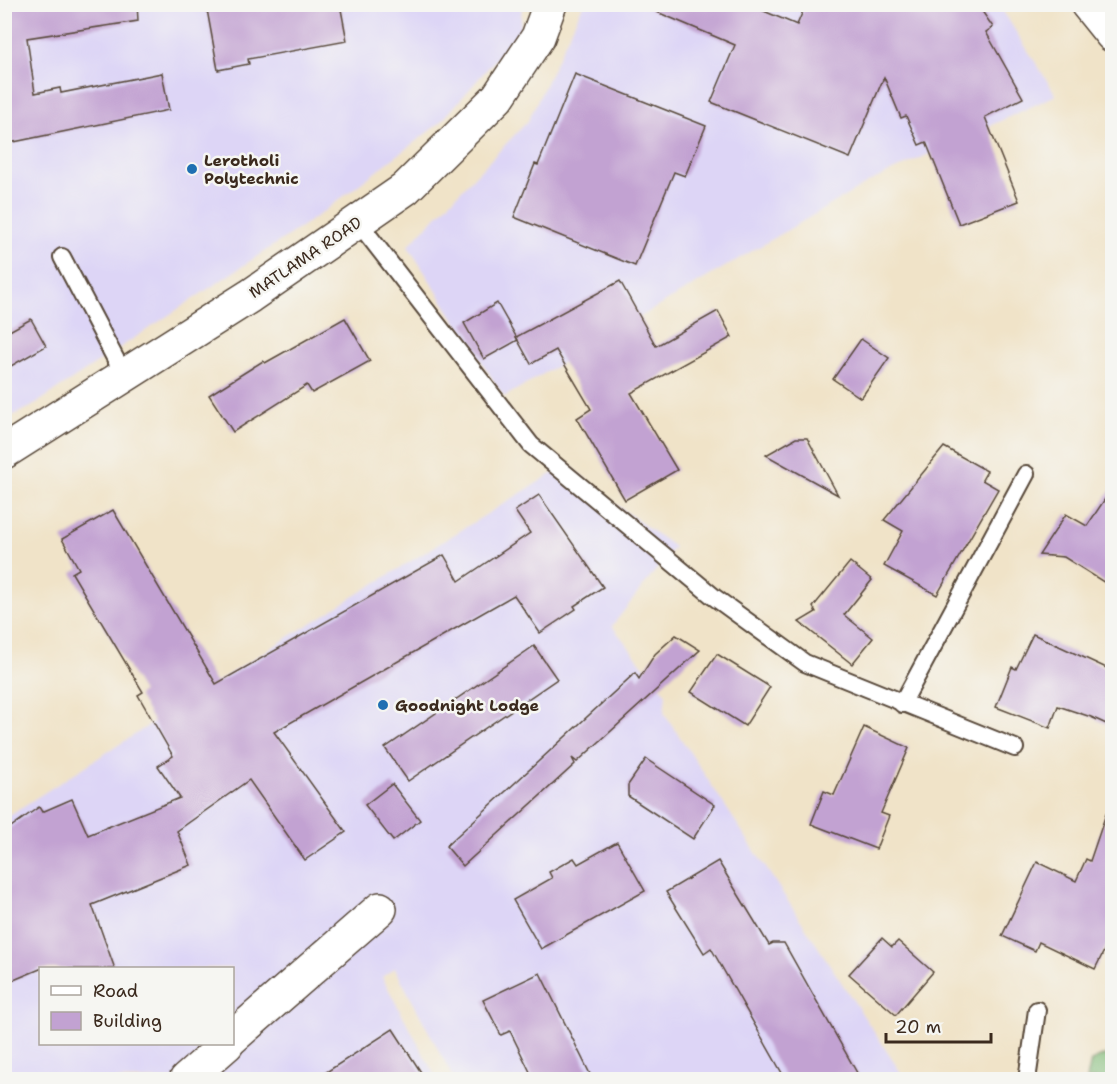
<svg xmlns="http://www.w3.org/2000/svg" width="1117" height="1084" viewBox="0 0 1117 1084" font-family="'Shantell Sans',sans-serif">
  <rect width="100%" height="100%" fill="#f6f6f2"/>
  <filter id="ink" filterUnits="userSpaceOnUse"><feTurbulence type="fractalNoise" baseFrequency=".0167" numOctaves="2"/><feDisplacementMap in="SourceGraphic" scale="12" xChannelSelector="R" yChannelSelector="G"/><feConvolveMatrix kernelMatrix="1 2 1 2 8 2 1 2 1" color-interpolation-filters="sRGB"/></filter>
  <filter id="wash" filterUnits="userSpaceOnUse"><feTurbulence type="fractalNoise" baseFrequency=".008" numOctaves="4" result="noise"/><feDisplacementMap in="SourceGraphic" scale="24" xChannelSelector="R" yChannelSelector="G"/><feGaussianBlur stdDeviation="1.35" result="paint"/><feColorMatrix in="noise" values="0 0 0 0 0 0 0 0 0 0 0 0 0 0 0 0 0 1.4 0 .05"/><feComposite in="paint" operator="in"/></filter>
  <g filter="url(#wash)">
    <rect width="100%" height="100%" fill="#f0e3c8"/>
    <g fill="#ddd5f6" fill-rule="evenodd">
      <path d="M4 5H522L520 31 441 122 319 215 31 407 5 419Z"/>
      <path d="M583 5H999L1056 95 871 181 504 397 408 246 528 121Z"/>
      <path d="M568 464 606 497 674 547 612 626 666 694 664 713 905 1079H454L395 968 382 977 437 1079 5 1080V818L229 674ZM40 968H232V1044H40Z"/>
    </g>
    <path fill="#83bc79" stroke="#5f734c" stroke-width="1.5" d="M1112 1052V1079H1087L1091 1061Z"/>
    <g id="blocks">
      <g fill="#c2a2d2">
        <path d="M4 4H137L138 21 27 38 35 93 60 88 61 93 162 73 169 110 4 144Z"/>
        <path d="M206 4H340L347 41 248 59 249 64 218 70Z"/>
        <path d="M638 4H747L797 25 806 4H977L993 27 986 32 1023 98 985 117 1019 201 959 224 926 142 919 145 906 116 901 118 884 77 850 158 711 102 735 45Z"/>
        <path d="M575 74 706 126 685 176 674 172 635 266 514 217 535 164 538 165Z"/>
        <path d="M620 281 656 346 718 311 732 337 631 393 677 470 625 500 577 418 591 409 556 350 531 364 516 337Z"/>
        <path d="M497 303 518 340 484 359 464 323Z"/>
        <path d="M345 318 370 361 312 393 307 385 233 432 209 395 263 361 265 363Z"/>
        <path d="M31 319 46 346 4 370V334Z"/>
        <path d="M861 339 889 358 861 398 833 379Z"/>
        <path d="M796 438H807L838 495 766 455Z"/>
        <path d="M944 447 987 471 982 480 998 489 937 595 884 566 903 531 884 520Z"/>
        <path d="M1113 487V588L1064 557 1039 555 1066 514 1087 526Z"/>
        <path d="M539 495 603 587 574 606 576 609 540 633 514 595 274 732 346 832 305 860 249 780 177 831 191 865 92 905 115 969H40L4 984V832L39 807 42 812 72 799 88 835 180 798 158 766 173 756 138 695 143 692 72 573 79 569 62 539 113 510 216 684 444 555 459 581 530 533 515 511Z"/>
        <path d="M850 562 872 580 844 615 873 638 852 664 799 622 816 612 813 607Z"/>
        <path d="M1033 634 1113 671V727L1091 717 1058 706 1050 728 996 707 1012 667 1016 669Z"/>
        <path d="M676 635 700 650 577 762 572 758 575 764 463 866 446 846 635 673 639 679 655 654Z"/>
        <path d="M534 646 557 679 408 781 385 748Z"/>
        <path d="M717 654 770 687 745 726 691 692Z"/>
        <path d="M864 727 909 748 881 813 889 816 876 849 811 824 824 791 834 795Z"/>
        <path d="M646 759 715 805 693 839 628 796V785Z"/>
        <path d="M392 784 420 820 393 841 365 805Z"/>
        <path d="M1108 808 1113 809V933L1095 969 1039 942 1035 951 1002 936 1037 862 1076 881 1086 859 1090 861Z"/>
        <path d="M617 842 645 891 541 949 513 900 552 878 549 872 574 858 578 864Z"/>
        <path d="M718 861 769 945 773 943H784L861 1080H786L711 948 704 953 666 892Z"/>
        <path d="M882 938 892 947 898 941 933 972 896 1015 849 974Z"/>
        <path d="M540 973 593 1080H534L510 1031 501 1035 483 1000Z"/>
        <path d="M393 1029 426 1080H314Z"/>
      </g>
    </g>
  </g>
  <g filter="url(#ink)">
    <use href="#blocks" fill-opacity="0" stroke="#564638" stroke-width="1.5"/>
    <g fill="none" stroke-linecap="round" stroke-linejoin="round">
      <g stroke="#564638" stroke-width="20">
        <g id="lane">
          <path d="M358 222 531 445 714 597 805 663 1015 748"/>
          <path d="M62 257 125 377"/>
          <path d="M902 704 1026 474"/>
          <path d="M1027 1080 1037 1010"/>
        </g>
      </g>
      <g stroke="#564638" stroke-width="36">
        <g id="street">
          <path d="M1087 4 1112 35"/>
          <path d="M232 1038 380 909"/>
          <path d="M186 1080 227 1044"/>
        </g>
      </g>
      <g stroke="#564638" stroke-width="36">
        <path id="secondary" d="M4 452 250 296 405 189 498 97 538 37 550 4"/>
      </g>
      <use href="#lane" stroke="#fff" stroke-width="16"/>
      <use href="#street" stroke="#fff" stroke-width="33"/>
      <use href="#secondary" stroke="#fff" stroke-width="33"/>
    </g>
  </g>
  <g fill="#1f6fb2" stroke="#f6f6f2" stroke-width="2">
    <circle cx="192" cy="169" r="6"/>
    <circle cx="383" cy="705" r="6"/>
  </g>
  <g text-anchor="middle" stroke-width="5" stroke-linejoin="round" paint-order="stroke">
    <g font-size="16" font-weight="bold" fill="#3b2a1e" stroke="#f6f6f2" text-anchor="start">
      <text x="204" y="166">Lerotholi<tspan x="204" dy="18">Polytechnic</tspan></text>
      <text x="395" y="711">Goodnight Lodge</text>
    </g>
    <g font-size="16" fill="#3b2a1e" stroke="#f6f6f2">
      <text transform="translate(305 257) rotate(-34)" y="6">MATLAMA ROAD</text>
    </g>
  </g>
  <rect width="1117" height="1084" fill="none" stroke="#f6f6f2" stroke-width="24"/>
  <rect x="39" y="967" width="195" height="78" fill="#f6f6f2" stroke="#aba49d" stroke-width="1.5"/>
  <rect x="51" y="986" width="30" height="9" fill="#ffffff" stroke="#aba49d" stroke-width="1.5"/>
  <text x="93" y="997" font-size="18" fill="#3b2a1e">Road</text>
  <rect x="51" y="1012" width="30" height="18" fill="#c2a2d2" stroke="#aba49d" stroke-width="1.5"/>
  <text x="93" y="1027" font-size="18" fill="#3b2a1e">Building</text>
  <path d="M886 1033v9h105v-9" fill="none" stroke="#3b2a1e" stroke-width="3"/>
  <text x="895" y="1033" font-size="18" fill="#3b2a1e" stroke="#f6f6f2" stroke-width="4.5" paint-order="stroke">20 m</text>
</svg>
